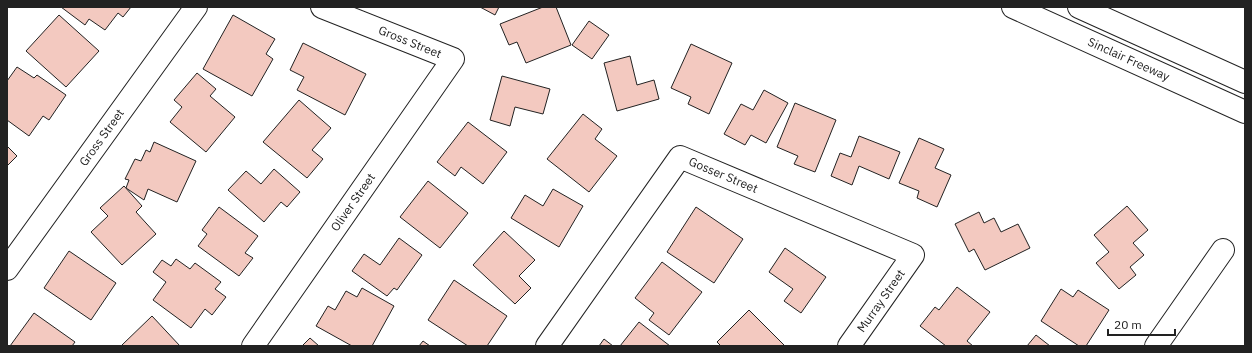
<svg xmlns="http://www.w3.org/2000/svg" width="1252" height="353" viewBox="0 0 1252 353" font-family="'IBM Plex Sans',sans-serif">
  <rect width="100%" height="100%" fill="#fff"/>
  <g fill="#f3c9c0" stroke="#222">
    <path d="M61 7H131L123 17 118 13 105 30 89 19 85 25Z"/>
    <path d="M480 7H499L495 15Z"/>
    <path d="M543 7H556L571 45 526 63 517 42 509 45 500 24Z"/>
    <path d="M59 15 99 51 66 87 26 51Z"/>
    <path d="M233 15 275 39 266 54 273 59 252 96 203 69Z"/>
    <path d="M589 21 609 35 592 59 572 45Z"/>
    <path d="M303 43 366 74 345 115 297 90 304 77 290 70Z"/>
    <path d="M691 44 732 63 709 114 688 104 691 97 671 88Z"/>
    <path d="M630 56 637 85 654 80 659 99 617 111 604 63Z"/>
    <path d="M17 67 34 78 37 75 66 95 49 120 43 116 29 136 7 120V81Z"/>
    <path d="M197 73 216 89 210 96 235 117 206 152 170 122 182 107 174 100Z"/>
    <path d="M502 76 550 89 543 114 515 107 510 126 490 120Z"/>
    <path d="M764 90 788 103 766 143 751 135 745 145 724 134 741 104 753 110Z"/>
    <path d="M299 100 331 128 312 150 323 159 307 178 263 142Z"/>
    <path d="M795 103 836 120 815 172 794 164 798 156 777 147Z"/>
    <path d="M583 114 602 129 595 139 617 156 589 192 547 159Z"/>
    <path d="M468 122 507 152 483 184 461 167 455 176 437 162Z"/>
    <path d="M859 136 900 152 889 179 859 166 852 185 831 176 840 153 851 157Z"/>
    <path d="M919 138 944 149 935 168 951 175 937 207 917 198 919 191 899 183Z"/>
    <path d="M154 142 196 161 177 202 148 189 144 200 126 188 129 180 125 179 135 159 141 161 146 150 150 152Z"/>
    <path d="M7 146 17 156 7 166Z"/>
    <path d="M274 169 300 192 287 207 281 202 264 222 228 190 246 171 261 184Z"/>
    <path d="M428 181 468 213 440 248 400 217Z"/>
    <path d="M124 186 142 206 136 212 156 234 122 265 91 232 108 216 100 208Z"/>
    <path d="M553 189 583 206 559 247 511 218 525 195 543 206Z"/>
    <path d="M1127 206 1148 230 1133 243 1144 255 1130 267 1136 275 1119 289 1096 263 1109 252 1094 235Z"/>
    <path d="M219 207 258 236 245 253 253 258 239 276 198 246 207 234 202 230Z"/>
    <path d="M696 207 743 239 714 283 667 252Z"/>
    <path d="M979 212 984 223 994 218 1001 232 1018 224 1030 248 985 270 974 249 969 252 955 224Z"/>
    <path d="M504 231 535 260 519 276 531 288 515 304 473 265Z"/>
    <path d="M399 238 422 255 397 290 394 288 387 296 352 271 364 254 380 265Z"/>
    <path d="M785 248 826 277 801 313 784 301 793 289 769 272Z"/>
    <path d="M69 251 116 283 91 320 44 288Z"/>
    <path d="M176 259 190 269 195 263 221 282 215 289 226 297 212 315 205 309 191 328 153 300 166 282 153 272 162 260 171 266Z"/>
    <path d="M662 262 702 292 669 335 649 320 654 313 635 298Z"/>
    <path d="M454 280 507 316 487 346H468L428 320Z"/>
    <path d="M957 287 990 312 967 341 973 346H946L920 326 935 307 939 310Z"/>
    <path d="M362 288 394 306 372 346H352L316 326 328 306 335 310 346 291 357 297Z"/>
    <path d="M1061 289 1073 297 1078 290 1109 310 1086 346H1079L1041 321Z"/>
    <path d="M749 310 785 346H721L717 342Z"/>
    <path d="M34 313 75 342 72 346H10Z"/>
    <path d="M152 316 180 346H123L122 345Z"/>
    <path d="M639 322 670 346H620Z"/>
    <path d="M1036 335 1050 346H1027Z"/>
    <path d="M310 338 319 346H302Z"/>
    <path d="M604 339 613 346H599Z"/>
    <path d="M423 341 430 346H419Z"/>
  </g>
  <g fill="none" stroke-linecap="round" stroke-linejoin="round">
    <g stroke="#222" stroke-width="24">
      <g id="minor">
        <path id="s1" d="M7 269 196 7"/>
        <path id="s2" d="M253 346 453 59 322 7"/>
        <path id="s3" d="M547 346 680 157 913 255 849 346"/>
        <path d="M1156 346 1223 250"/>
      </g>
    </g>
    <g stroke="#222" stroke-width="24">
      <g id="highway">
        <path id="s4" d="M1013 7 1245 112"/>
        <path d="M1079 7 1245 82"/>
      </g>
    </g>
    <use href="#minor" stroke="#fff" stroke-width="22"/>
    <use href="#highway" stroke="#fff" stroke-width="22"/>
  </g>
  <g text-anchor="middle" stroke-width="3" stroke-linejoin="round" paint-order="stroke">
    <g font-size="12" fill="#222" stroke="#fff">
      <text transform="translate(410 42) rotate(22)" y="4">Gross Street</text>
      <text dy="4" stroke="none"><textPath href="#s4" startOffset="127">Sinclair Freeway</textPath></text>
      <text dy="4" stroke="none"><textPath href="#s1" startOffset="162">Gross Street</textPath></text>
      <text dy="4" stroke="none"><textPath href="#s3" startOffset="278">Gosser Street</textPath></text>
      <text dy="4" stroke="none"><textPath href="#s2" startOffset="175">Oliver Street</textPath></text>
      <text transform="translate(881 301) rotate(-55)" y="4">Murray Street</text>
    </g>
  </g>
  <rect width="1252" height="353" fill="none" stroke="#222222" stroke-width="16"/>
  <path d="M1108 329v6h67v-6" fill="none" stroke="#222222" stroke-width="2"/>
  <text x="1114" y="329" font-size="12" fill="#222222" stroke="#ffffff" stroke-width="3" paint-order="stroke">20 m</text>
</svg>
